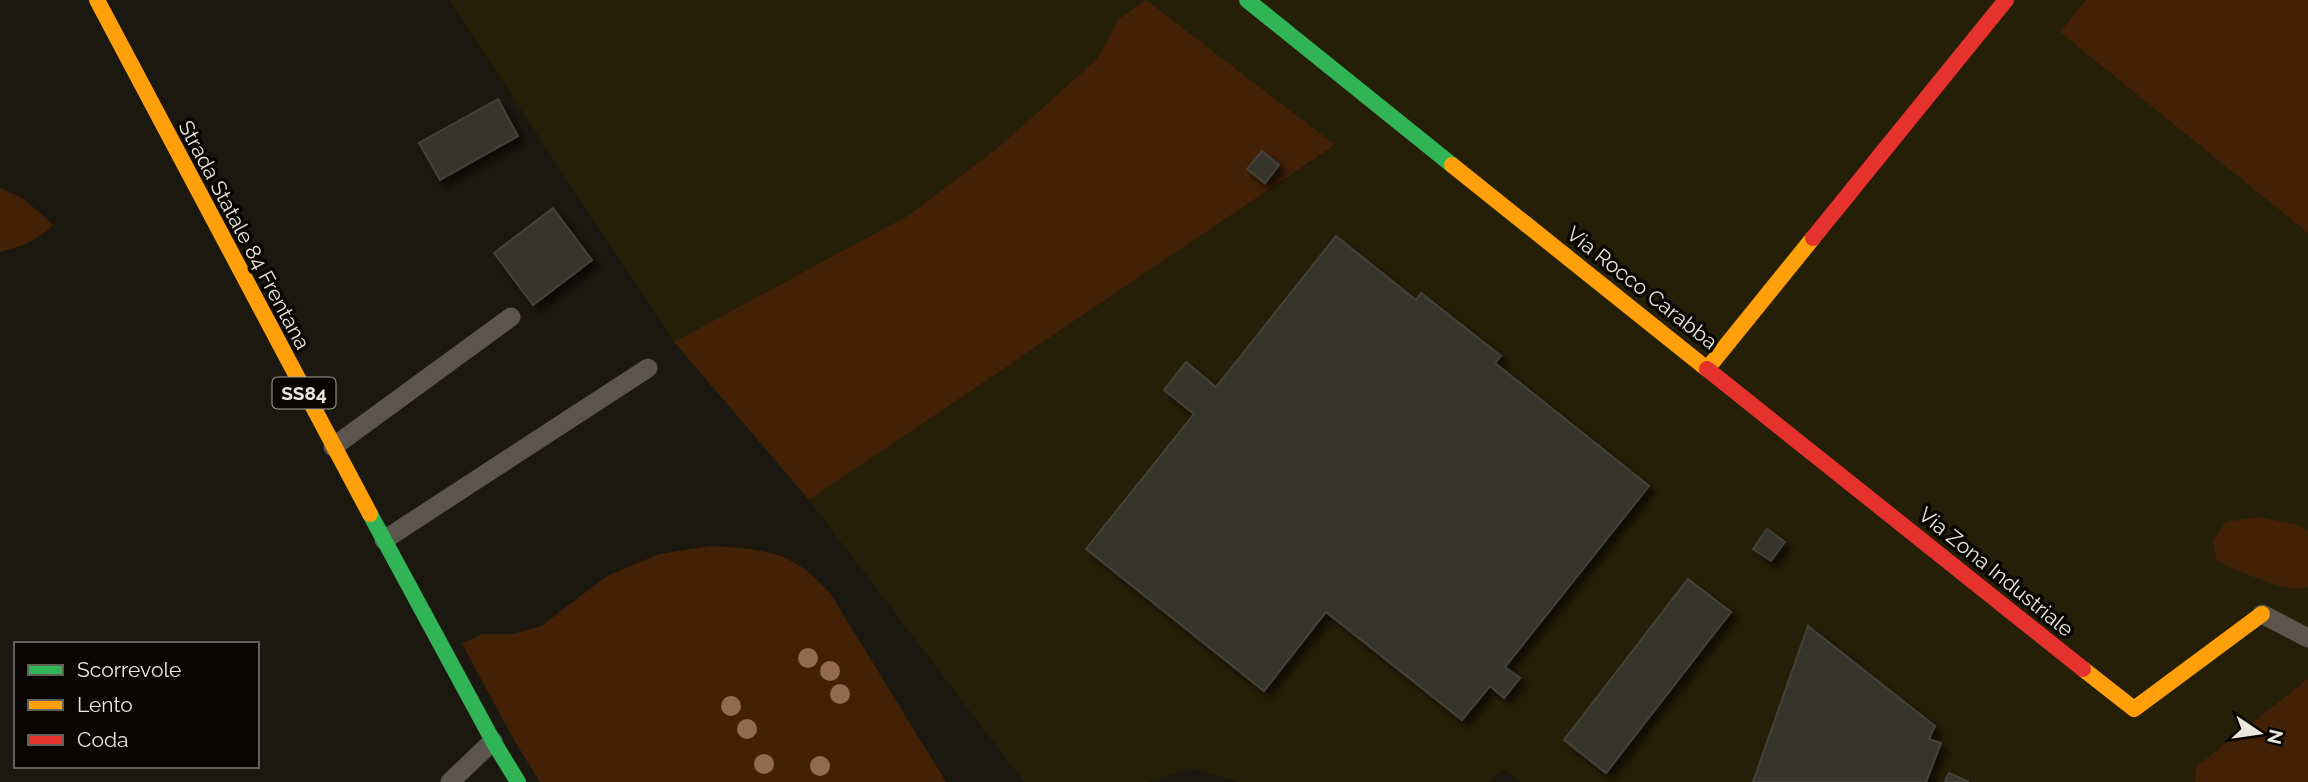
<svg xmlns="http://www.w3.org/2000/svg" width="2308" height="782" viewBox="0 0 2308 782" font-family="Raleway,sans-serif">
  <defs>
    <filter id="shadow"><feDropShadow dx="6" dy="6" stdDeviation="3.5" flood-color="#0009"/></filter>
  </defs>
  <rect width="100%" height="100%" fill="#1b180f"/>
  <path fill="#261f07" d="M449 0H2308V782H1522L1502 769 1491 782H1238L1190 768 1149 782H1024L809 500 1334 146 1118 20 1097 59 1001 145 909 215 674 342Z"/>
  <g fill="#422107">
    <path d="M1146 0 1335 145 809 500 674 342 909 215 1001 145 1097 59 1118 20Z"/>
    <path d="M2086 0H2308V233L2060 32Z"/>
    <path d="M0 188 24 199 53 225C38 241 20 247 0 252Z"/>
    <path d="M2258 517 2299 525 2308 531V587C2286 594 2238 570 2217 561L2213 540 2226 522Z"/>
    <path d="M711 546C767 550 791 550 830 593L946 782H540L514 740 462 644 482 634H513L541 626 607 576 659 554Z"/>
    <path d="M2308 679V782H2195L2197 766Z"/>
  </g>
  <g fill="#36342c" stroke="#43423a" stroke-width="2" filter="url(#shadow)">
    <path d="M498 99 518 136 440 180 419 143Z"/>
    <path d="M1262 151 1279 165 1265 183 1247 169Z"/>
    <path d="M553 208 592 260 533 305 494 253Z"/>
    <path d="M1336 236 1416 300 1421 293 1501 356 1495 363 1649 486 1505 667 1520 678 1504 698 1490 686 1462 720 1326 612 1264 691 1086 549 1194 414 1164 390 1186 362 1216 387Z"/>
    <path d="M1767 529 1785 542 1771 561 1753 549Z"/>
    <path d="M1688 579 1731 612 1606 773 1564 740Z"/>
    <path d="M1808 626 1935 726 1929 739 1941 743 1926 782H1753Z"/>
    <path d="M1949 773 1969 782H1945Z"/>
  </g>
  <g fill="none" stroke-linecap="round" stroke-linejoin="round">
    <g stroke="#5b554d" stroke-width="19">
      <path d="M333 447 511 317"/>
      <path d="M384 540 648 368"/>
      <path d="M2262 614 2308 638"/>
      <path d="M450 782 493 741"/>
    </g>
    <g stroke="#30b455" stroke-width="16">
      <path d="M1247 0 1452 165"/>
      <path d="M370 514 493 741 518 782"/>
    </g>
    <g stroke="#ff9f0a" stroke-width="16">
      <path d="M97 0 370 514"/>
      <path d="M1452 165 1707 369 1813 238"/>
      <path d="M2083 669 2134 709 2262 614"/>
    </g>
    <g stroke="#e5322d" stroke-width="16">
      <path d="M1813 238 2006 0"/>
      <path d="M1707 369 2083 669"/>
    </g>
  </g>
  <g fill="#926a4f">
    <circle cx="808" cy="658" r="10"/>
    <circle cx="830" cy="671" r="10"/>
    <circle cx="840" cy="694" r="10"/>
    <circle cx="731" cy="706" r="10"/>
    <circle cx="747" cy="729" r="10"/>
    <circle cx="764" cy="764" r="10"/>
    <circle cx="820" cy="766" r="10"/>
  </g>
  <g text-anchor="middle" stroke-width="7" stroke-linejoin="round" paint-order="stroke">
    <rect fill="#080602" stroke="#a7a49a" stroke-width="2" x="272.5" y="377.5" width="63" height="31" rx="5"/>
    <g font-size="19" font-weight="bold" fill="#ebe7db">
      <text x="304" y="400">SS84</text>
    </g>
    <g font-size="21" fill="#ebe7db" stroke="#080602">
      <text transform="translate(244 235) rotate(62)" y="7">Strada Statale 84 Frentana</text>
      <text transform="translate(1642 288) rotate(38)" y="7">Via Rocco Carabba</text>
      <text transform="translate(1996 572) rotate(39)" y="7">Via Zona Industriale</text>
    </g>
  </g>
  <rect x="14" y="642" width="245" height="126" fill="#080602" stroke="#636059" stroke-width="2"/>
  <rect x="28" y="665" width="35" height="10" fill="#30b455" stroke="#636059" stroke-width="2"/>
  <text x="77" y="677" font-size="21" fill="#ebe7db">Scorrevole</text>
  <rect x="28" y="700" width="35" height="10" fill="#ff9f0a" stroke="#636059" stroke-width="2"/>
  <text x="77" y="712" font-size="21" fill="#ebe7db">Lento</text>
  <rect x="28" y="735" width="35" height="10" fill="#e5322d" stroke="#636059" stroke-width="2"/>
  <text x="77" y="747" font-size="21" fill="#ebe7db">Coda</text>
  <g transform="translate(2259 733) rotate(103)" stroke="#080602" stroke-width="5" paint-order="stroke">
  <path d="M0-5L12 26L0 18L-12 26Z" fill="#ebe7db"/>
  <text y="-10" font-size="19" font-weight="bold" text-anchor="middle" fill="#ebe7db">N</text>
  </g>
</svg>
